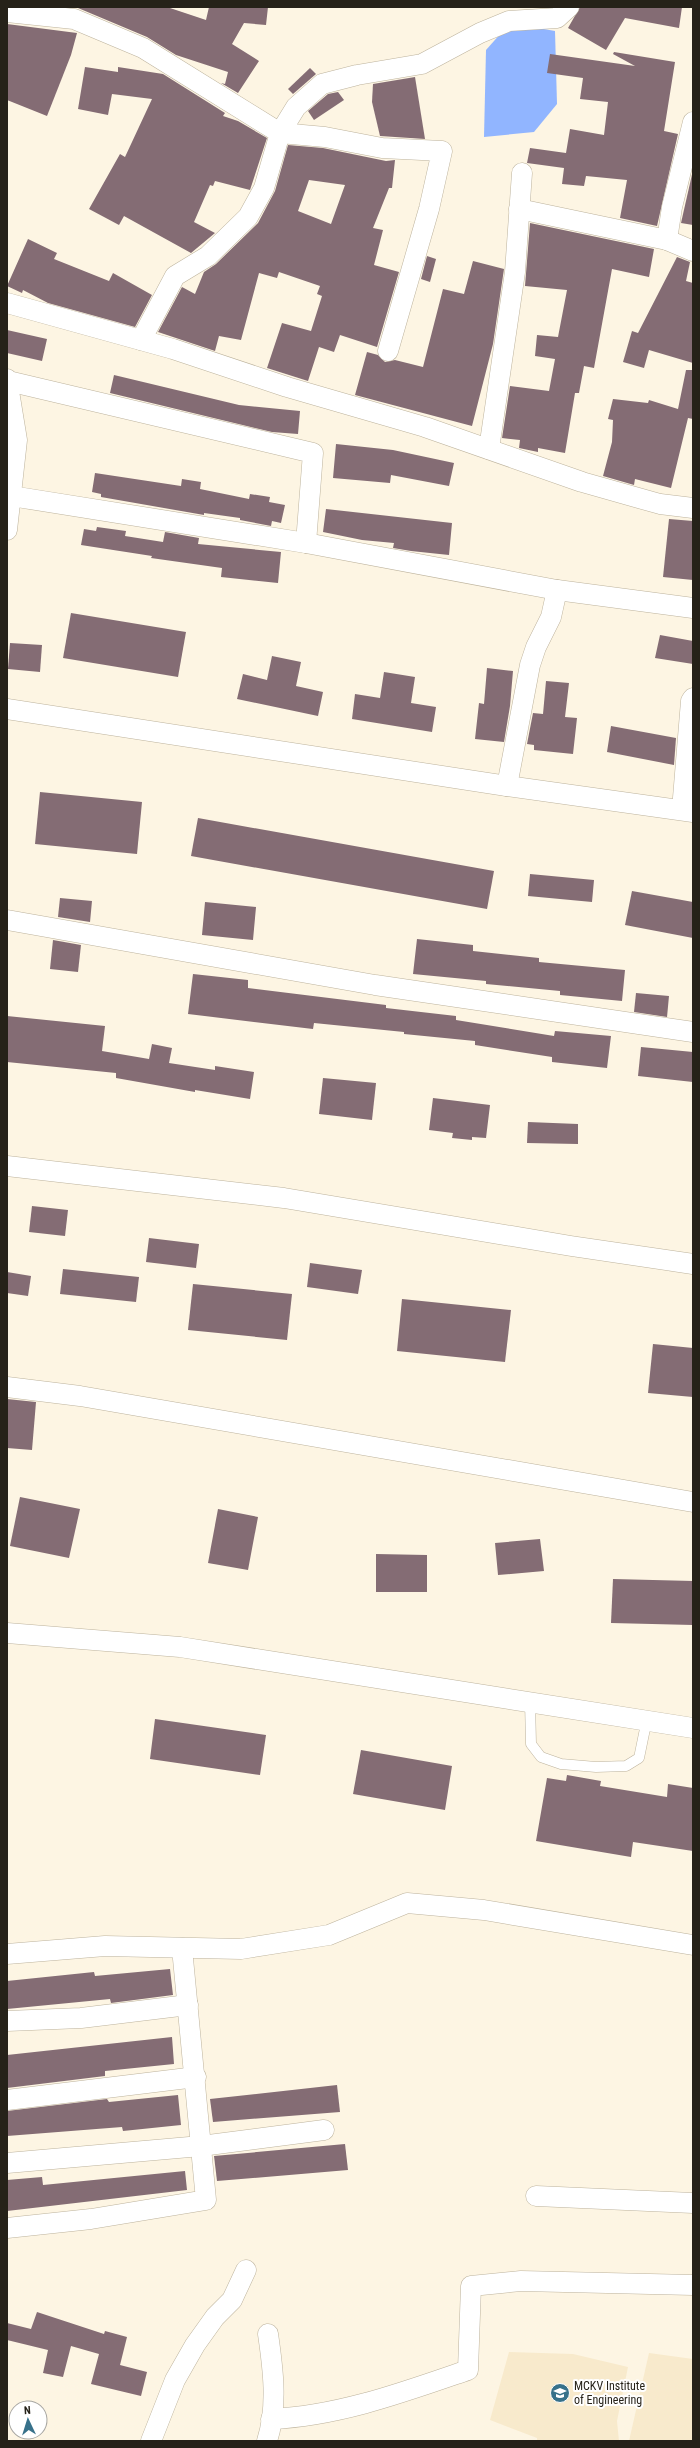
<svg xmlns="http://www.w3.org/2000/svg" width="700" height="2448" viewBox="0 0 700 2448" font-family="'Roboto Condensed',sans-serif">
  <rect width="100%" height="100%" fill="#fdf5e3"/>
  <g fill="#f8eacc">
    <path d="M509 2352 573 2354 628 2367 617 2421 619 2441H537V2438L490 2420Z"/>
    <path d="M649 2353 693 2359V2441H629Z"/>
  </g>
  <path fill="#91b5ff" d="M510 23 555 31 557 104 534 132 484 137 486 50Z"/>
  <g fill="#846c74" fill-rule="evenodd">
    <path d="M70 7H167L206 20 209 7H268L266 25 244 23 232 44 259 61 238 93 221 83 225 84 228 72 176 55 147 37 78 8Z"/>
    <path d="M580 7H682L679 28 625 18 606 50 568 28Z"/>
    <path d="M7 24 77 33 71 55 47 116 7 100Z"/>
    <path d="M614 52 675 62 664 131 678 134 657 226 620 218 627 180 586 176 584 186 562 184 564 168 527 163 530 148 566 153 570 129 604 135 608 102 580 99 583 78 547 73 550 54 635 66 613 54Z"/>
    <path d="M85 67 118 72V67L163 74 225 113 223 116 238 121 267 138 250 190 215 181 213 186 210 185 194 222 215 233 191 253 124 216 119 225 89 209 120 154 125 157 152 99 112 94 108 115 78 109Z"/>
    <path d="M310 68 316 74 293 94 288 89Z"/>
    <path d="M415 77 425 139 380 136 372 102 373 84Z"/>
    <path d="M338 92 344 100 314 120 308 111 328 94Z"/>
    <path d="M288 145 323 148 386 161 395 160 392 188H389L373 228 383 230 374 265 399 272 377 347 340 335 334 352 319 347 308 381 267 368 282 323 311 331 322 296 317 294 320 286 279 272 277 278 259 273 241 340 219 336 215 351 158 332 182 287 195 294 204 272 216 264 258 223 275 191ZM309 180 345 185 331 224 298 211Z"/>
    <path d="M693 170V225L681 223Z"/>
    <path d="M530 223 654 249 649 277 612 269 594 368 584 366 579 393H575L565 453 538 448V452L519 448 520 440 502 438 510 386 549 391 555 359 535 356 537 335 558 337 567 290 525 286Z"/>
    <path d="M28 239 57 253 54 259 109 281 113 273 152 295 135 327 48 303 23 290 22 293 7 286Z"/>
    <path d="M427 256 436 259 430 282 421 279Z"/>
    <path d="M677 257 690 262 686 281 693 283V363L649 350 644 368 623 362 632 331 638 333Z"/>
    <path d="M473 261 504 269 493 344 472 426 355 395 367 352 378 355 385 362 395 360 423 367 443 289 464 294Z"/>
    <path d="M7 330 47 339 42 361 7 353Z"/>
    <path d="M686 370H693V419L688 418 671 488 635 479 634 485 603 476 612 442 613 420 608 419 613 399 648 403 649 400 678 409Z"/>
    <path d="M114 375 239 405 300 411 298 434 272 432 110 393Z"/>
    <path d="M336 444 393 450 454 463 449 486 391 475 390 483 333 478Z"/>
    <path d="M95 473 181 486 182 479 201 482 200 489 249 499 250 494 270 497 269 502 285 505 281 523 272 521 271 526 240 520V518L204 513V515L101 497V494L92 492Z"/>
    <path d="M326 509 452 523 449 555 411 551 393 548 394 543 362 540 323 532Z"/>
    <path d="M669 519 693 521V580L663 577Z"/>
    <path d="M97 527 126 531 125 536 163 542 165 532 199 538 198 544 281 552 278 583 221 577 222 568 151 558 152 556 81 545 84 529 96 531Z"/>
    <path d="M71 613 186 632 178 677 63 658Z"/>
    <path d="M660 635 693 641V664L655 658Z"/>
    <path d="M10 643 42 645 40 672 8 669Z"/>
    <path d="M272 656 301 662 296 686 323 692 318 716 237 699 243 674 267 680Z"/>
    <path d="M487 668 513 671 510 706 504 742 475 739 479 703 484 704Z"/>
    <path d="M384 672 415 677 411 703 436 707 432 732 352 719 355 694 380 698Z"/>
    <path d="M546 681 569 683 565 717 577 718 573 754 534 750V745L527 744 533 713 543 714Z"/>
    <path d="M611 726 676 738 674 765 607 752Z"/>
    <path d="M40 792 142 802 137 854 35 844Z"/>
    <path d="M198 818 494 871 487 909 191 856Z"/>
    <path d="M530 874 594 880 592 902 528 896Z"/>
    <path d="M632 891 693 902V938L625 925Z"/>
    <path d="M60 898 92 901 90 922 58 917Z"/>
    <path d="M205 902 256 907 253 940 202 935Z"/>
    <path d="M417 939 473 945V951L539 958V962L625 970 622 1001 560 995V991L486 984V981L413 974Z"/>
    <path d="M53 940 81 945 78 972 50 969Z"/>
    <path d="M193 974 248 980V988L386 1005V1008L456 1016V1020L554 1036 555 1031 611 1036 607 1068 552 1062V1057L475 1045V1041L404 1034V1032L314 1023 313 1029 188 1014Z"/>
    <path d="M636 993 669 996 667 1017 634 1012Z"/>
    <path d="M7 1016 105 1026 102 1051 149 1059 152 1044 172 1048 169 1063 215 1070V1066L254 1072 250 1099 195 1090V1092L116 1078V1073L7 1062Z"/>
    <path d="M641 1047 693 1052V1082L638 1076Z"/>
    <path d="M323 1078 376 1083 372 1120 319 1114Z"/>
    <path d="M433 1098 490 1105 486 1138 472 1137V1140L452 1138 453 1133 429 1130Z"/>
    <path d="M528 1122 578 1124V1144L527 1143Z"/>
    <path d="M32 1206 68 1210 65 1236 29 1232Z"/>
    <path d="M149 1238 199 1244 196 1268 146 1262Z"/>
    <path d="M310 1263 362 1270 358 1294 307 1287Z"/>
    <path d="M63 1269 139 1277 136 1302 60 1294Z"/>
    <path d="M7 1272 31 1276 28 1296 7 1293Z"/>
    <path d="M193 1284 292 1294 287 1340 188 1330Z"/>
    <path d="M402 1299 511 1310 505 1362 397 1351Z"/>
    <path d="M653 1344 693 1348V1397L648 1393Z"/>
    <path d="M7 1399 36 1402 32 1450 7 1448Z"/>
    <path d="M20 1497 80 1509 69 1558 10 1546Z"/>
    <path d="M218 1509 258 1517 248 1570 208 1563Z"/>
    <path d="M540 1539 544 1571 498 1575 495 1543Z"/>
    <path d="M376 1554 427 1555V1592H376Z"/>
    <path d="M613 1579 693 1581V1625L611 1623Z"/>
    <path d="M155 1719 266 1735 260 1775 150 1759Z"/>
    <path d="M361 1750 452 1766 445 1810 353 1794Z"/>
    <path d="M567 1775 601 1781 600 1786 667 1797 668 1784 693 1788V1851L633 1842 631 1857 536 1841 547 1778 566 1781Z"/>
    <path d="M170 1969 173 1995 111 2003 110 1999 7 2009V1981L94 1972 95 1976Z"/>
    <path d="M172 2037 174 2064 105 2071V2076L7 2088V2055Z"/>
    <path d="M337 2085 340 2112 213 2122 210 2099Z"/>
    <path d="M178 2095 181 2125 123 2131 122 2127 7 2136V2111L107 2099 109 2102Z"/>
    <path d="M345 2144 348 2170 217 2181 214 2156Z"/>
    <path d="M185 2171 187 2190 7 2211V2180L42 2177 43 2185Z"/>
    <path d="M37 2312 104 2334 105 2331 127 2337 120 2365 147 2372 141 2396 91 2384 99 2354 71 2346 63 2377 43 2373 48 2350 7 2340V2323L31 2329Z"/>
  </g>
  <g fill="none" stroke-linecap="round" stroke-linejoin="round">
    <g stroke="#bdb39d" stroke-width="11">
      <path id="lane" d="M530 1701 531 1744 541 1757 561 1764 596 1767 626 1766 639 1758 647 1719"/>
    </g>
    <g stroke="#bdb39d" stroke-width="21">
      <g id="street">
        <path d="M7 12 74 19 143 48 280 133 264 188 248 217 208 256 175 276 141 340"/>
        <path d="M693 122 672 207 667 240 693 251"/>
        <path d="M519 209 667 240"/>
        <path d="M7 303 173 349 287 387 425 427 582 482 660 504 693 508"/>
        <path d="M388 351 429 209 442 151 382 148 325 137 280 133 296 107 322 84 357 75 422 64 480 33 509 21 557 18 569 7"/>
        <path d="M7 379 17 440 7 530"/>
        <path d="M8 381 313 453 306 543"/>
        <path d="M489 449 515 272 522 173"/>
        <path d="M11 496 306 543 557 590 693 608"/>
        <path d="M7 709 507 786 693 812"/>
        <path d="M507 786 530 665 536 647 551 617 557 590"/>
        <path d="M682 810 691 701 693 698"/>
        <path d="M7 920 375 985 693 1032"/>
        <path d="M7 1166 284 1198 571 1246 693 1264"/>
        <path d="M7 1387 80 1396 693 1502"/>
        <path d="M7 1633 180 1647 693 1728"/>
        <path d="M7 1954 105 1946 241 1949 329 1935 407 1903 484 1910 693 1945"/>
        <path d="M7 2021 81 2018 188 2005"/>
        <path d="M7 2100 196 2077"/>
        <path d="M7 2163 201 2146 324 2130"/>
        <path d="M536 2196 693 2203"/>
        <path d="M7 2228 91 2219 206 2200 182 1948"/>
        <path d="M271 2419C339 2416 404 2392 468 2370L471 2286 521 2281 693 2285"/>
        <path d="M151 2441 175 2380 195 2345 215 2317 232 2300 246 2270"/>
        <path d="M267 2441C278 2407 273 2368 268 2334"/>
      </g>
    </g>
    <use href="#lane" stroke="#fff" stroke-width="10"/>
    <use href="#street" stroke="#fff" stroke-width="20"/>
  </g>
  <defs>
    <g id="university-disc" transform="scale(1)"><circle r="9.5" fill="#37718a" stroke="#fff"/><path d="M0-5L7-2L0 1L-7-2ZM-4 1L0 2.5L4 1V4Q0 6-4 4Z" fill="#fff"/></g>
  </defs>
  <g fill-rule="evenodd">
    <use href="#university-disc" x="560" y="2393"/>
  </g>
  <g text-anchor="middle" stroke-width="4" stroke-linejoin="round" paint-order="stroke">
    <g font-size="12" fill="#262219" stroke="#fff" text-anchor="start">
      <text x="574" y="2390">MCKV Institute<tspan x="574" dy="14">of Engineering</tspan></text>
    </g>
  </g>
  <rect width="700" height="2448" fill="none" stroke="#262219" stroke-width="16"/>
  <g transform="translate(28 2420) rotate(356)"><circle r="19" fill="#ffffff" stroke="#a8a7a3"/>
  <path d="M0-3L7 15L0 10L-7 15Z" fill="#37718a"/>
  <text y="-6" font-size="11" font-weight="bold" text-anchor="middle" fill="#262219">N</text>
  </g>
</svg>
